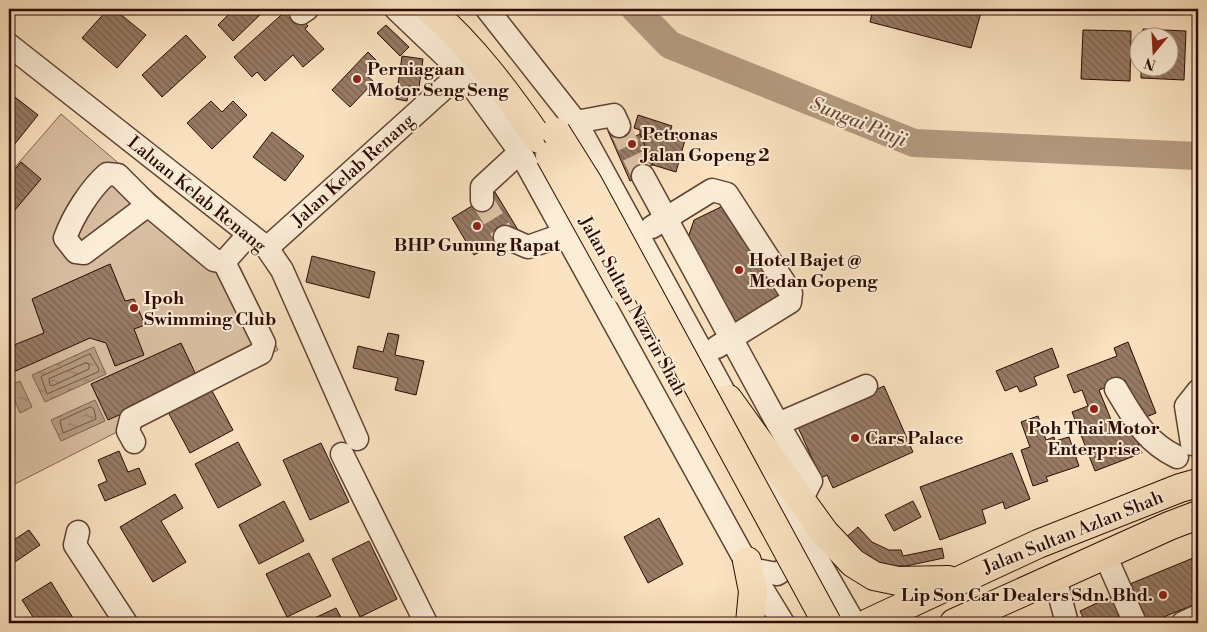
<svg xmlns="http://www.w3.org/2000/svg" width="1207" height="632" viewBox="0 0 1207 632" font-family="'Libre Bodoni',serif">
  <defs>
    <pattern id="water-ripples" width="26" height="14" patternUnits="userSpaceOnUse" patternTransform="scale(1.25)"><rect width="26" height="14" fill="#b59a80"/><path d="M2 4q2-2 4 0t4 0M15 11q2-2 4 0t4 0" fill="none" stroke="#937c67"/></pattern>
    <pattern id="building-back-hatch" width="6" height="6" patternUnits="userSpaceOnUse" patternTransform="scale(1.25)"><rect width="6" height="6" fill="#987b65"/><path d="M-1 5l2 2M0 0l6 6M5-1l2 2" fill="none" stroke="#7c6351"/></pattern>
  </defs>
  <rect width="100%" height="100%" fill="#fbe3c1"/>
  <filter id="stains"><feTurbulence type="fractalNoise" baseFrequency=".004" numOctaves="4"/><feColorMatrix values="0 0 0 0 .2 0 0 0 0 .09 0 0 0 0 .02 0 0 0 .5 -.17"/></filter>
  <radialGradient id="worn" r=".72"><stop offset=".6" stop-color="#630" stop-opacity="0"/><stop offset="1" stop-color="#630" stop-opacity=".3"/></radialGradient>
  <path fill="#d8bea1" stroke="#826452" d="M61 114 240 267 278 350 9 487V174Z"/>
  <g fill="url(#water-ripples)" stroke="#7e614e">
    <path d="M94 347 106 374 45 402 32 375Z"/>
    <path d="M20 381 32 407 20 413 9 386Z"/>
    <path d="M95 400 105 421 61 441 51 420Z"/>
  </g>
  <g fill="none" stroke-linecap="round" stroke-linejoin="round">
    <g stroke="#705241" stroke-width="1">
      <path d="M90 354 99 369 98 372 47 394 41 377Z"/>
      <path d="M86 363 89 364V369L52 386 50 385 49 379Z"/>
      <path d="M91 407 94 409 96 419 63 433 60 421Z"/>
    </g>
    <path stroke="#b59a80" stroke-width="28" d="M635 9 670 45 914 143 1198 156"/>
  </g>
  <g fill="url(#building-back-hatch)" stroke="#2c0b02">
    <path d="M108 9H114L146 35 117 68 82 38Z"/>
    <path d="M231 9H266L233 41 218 25 233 10Z"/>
    <path d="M288 9H292L308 26 305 29 324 49 303 67 293 55 265 81 257 72 252 77 234 57Z"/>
    <path d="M873 9H982L971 48 870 22Z"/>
    <path d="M386 25 409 47 400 56 377 33Z"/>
    <path d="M1143 29 1186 31 1184 80 1141 78V68H1170V38H1142Z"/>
    <path d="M1083 30 1131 31 1130 81 1081 79Z"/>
    <path d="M1195 34H1198V87H1194Z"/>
    <path d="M186 35 206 57 162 97 142 75Z"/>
    <path d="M368 52 379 63 367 76 374 82 350 107 332 90Z"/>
    <path d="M402 56 423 59 419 87 409 86 407 101 396 99Z"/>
    <path d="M11 94 38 115 10 150 9 97Z"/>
    <path d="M211 101 222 112 233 101 247 115 212 149 187 123Z"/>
    <path d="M638 115 672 126 669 135 685 140 676 172 653 165 640 134V130L634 128Z"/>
    <path d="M627 123 634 137 640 134 653 165 648 167 651 172 630 181 608 131Z"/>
    <path d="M272 132 304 156 285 181 253 157Z"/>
    <path d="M21 162 41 179 9 217V177Z"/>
    <path d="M495 192 518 230 474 255 452 218Z"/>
    <path d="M725 205 783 297 736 326 688 238 694 220Z"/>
    <path d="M312 256 375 272 369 298 306 282Z"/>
    <path d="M110 264 125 301 134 299 145 325 134 329 144 355 115 366 106 343 90 338 9 374V347L44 333 32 299Z"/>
    <path d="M388 333 399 335 395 355 424 361 416 395 395 390 398 378 353 368 358 346 383 352Z"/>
    <path d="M1128 342 1156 413 1141 419 1125 380 1099 390 1116 432 1131 426 1142 453 1095 471 1072 412 1088 406 1082 390 1074 393 1067 375 1117 356 1114 348Z"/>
    <path d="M181 343 198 379 108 420 91 384Z"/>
    <path d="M1052 348 1059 367 1034 377 1037 385 1020 392 1017 386 1005 391 996 371Z"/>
    <path d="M884 386 913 452 833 488 827 475 821 478 797 425Z"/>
    <path d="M211 389 233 430 190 453 168 412Z"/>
    <path d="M1038 416 1046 440 1054 437 1055 441 1069 437 1079 466 1046 477 1048 481 1033 486 1021 450 1030 447 1021 422Z"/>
    <path d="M238 442 261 485 218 508 195 464Z"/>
    <path d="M321 443 349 502 310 520 283 460Z"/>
    <path d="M119 451 128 472 139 468 146 484 105 501 98 485 107 481 98 460Z"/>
    <path d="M1012 453 1030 499 1005 509 1003 502 982 510 986 523 940 540 920 487Z"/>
    <path d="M175 494 183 508 161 521 186 562 153 582 120 527Z"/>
    <path d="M284 501 304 541 259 564 239 525Z"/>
    <path d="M913 501 921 517 894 531 885 515Z"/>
    <path d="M659 518 683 564 648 583 624 537Z"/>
    <path d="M858 527 872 542 889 550H901L903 556 942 548 944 558 906 566H883L862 556 845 538Z"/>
    <path d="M29 530 40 545 9 566V543Z"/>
    <path d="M369 541 397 599 360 617 332 559Z"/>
    <path d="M309 553 331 596 287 617 266 574Z"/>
    <path d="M1198 556V603L1149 623H1140L1125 586Z"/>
    <path d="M51 582 76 623H37L22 600Z"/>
    <path d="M1112 596 1125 623H1086L1080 611Z"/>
    <path d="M336 608 344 623H304Z"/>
  </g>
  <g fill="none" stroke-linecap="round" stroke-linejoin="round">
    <g stroke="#dcc3a4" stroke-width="22" stroke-dasharray="22 11" stroke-linecap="butt">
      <path d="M619 126 643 176"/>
      <path d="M482 200 505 237"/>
    </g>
    <g stroke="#604132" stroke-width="25">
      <g id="minor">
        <path d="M396 9 462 72 520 152 750 569 783 623"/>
        <path d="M487 9 576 122 736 414"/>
        <path d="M301 13 307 9"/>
        <path d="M9 45 267 248 282 270 357 439"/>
        <path d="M576 122 614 115 619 126"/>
        <path d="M643 176 774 417 811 481 801 500"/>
        <path d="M482 200V187L520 152"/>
        <path d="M148 205 84 253 76 252 65 238C73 216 90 189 107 174L118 175 148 205 214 260 224 262 249 234"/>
        <path d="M652 227 712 190 727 194 791 293 790 302 717 347"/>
        <path d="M505 237 528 247 565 234"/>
        <path d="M267 248 462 72"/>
        <path d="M1116 389C1134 419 1145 441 1177 457"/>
        <path d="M778 424 866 386"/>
        <path d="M134 442 128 431 131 419 261 353 264 343 224 262"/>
        <path d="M1192 444 1186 406 1198 391"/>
        <path d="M342 454 426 623"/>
        <path d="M764 466 854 623"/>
        <path d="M78 532 75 545 126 623"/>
        <path d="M1105 555 1135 623"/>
        <path d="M750 569 777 574 798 561 799 548"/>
        <path d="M1055 578 1067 623"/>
        <path d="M1183 623 1198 616"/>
      </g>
    </g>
    <g stroke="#2c0b02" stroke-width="30">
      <g id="major">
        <path d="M728 399 824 532 853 563 874 576 898 581 948 580"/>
        <path d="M747 561 753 591 750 623"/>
        <path d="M868 623 1038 544 1180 488 1198 483"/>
        <path d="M954 623 1169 526 1198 515"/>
      </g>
    </g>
    <g stroke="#2c0b02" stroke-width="30">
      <path id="highway" d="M429 9C473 47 506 92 539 139"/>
    </g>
    <use href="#minor" stroke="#fcedd7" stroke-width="22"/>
    <use href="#major" stroke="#fbe3c1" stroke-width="28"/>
    <use href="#highway" stroke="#fbe3c1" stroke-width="28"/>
    <g stroke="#2c0b02" stroke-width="30" stroke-linecap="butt">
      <g id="highway-bridge">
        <path d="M556 132 588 183 827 623"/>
        <path d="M550 156 625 291"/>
      </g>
    </g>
    <use href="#highway-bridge" stroke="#fbe3c1" stroke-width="28"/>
  </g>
  <g fill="#8f2418" stroke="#fcedd7" stroke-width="2">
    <circle cx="357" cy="79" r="5"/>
    <circle cx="632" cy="144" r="5"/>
    <circle cx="477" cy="226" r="5"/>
    <circle cx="739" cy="270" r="5"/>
    <circle cx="134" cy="308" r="5"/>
    <circle cx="1094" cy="409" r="5"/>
    <circle cx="855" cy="438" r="5"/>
    <circle cx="1163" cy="595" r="5"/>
  </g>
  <g text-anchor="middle" stroke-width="4" stroke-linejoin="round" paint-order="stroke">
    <g font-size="18" font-weight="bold" fill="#2c0b02" stroke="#fcedd7" text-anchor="start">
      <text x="367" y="75">Perniagaan<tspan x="367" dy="21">Motor Seng Seng</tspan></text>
      <text x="642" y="140">Petronas<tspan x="642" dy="21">Jalan Gopeng 2</tspan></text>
      <text x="477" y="251" text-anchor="middle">BHP Gunung Rapat</text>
      <text x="749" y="266">Hotel Bajet @<tspan x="749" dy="21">Medan Gopeng</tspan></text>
      <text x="144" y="304">Ipoh<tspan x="144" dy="21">Swimming Club</tspan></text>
      <text x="1094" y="434" text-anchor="middle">Poh Thai Motor<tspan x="1094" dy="21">Enterprise</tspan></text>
      <text x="865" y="444">Cars Palace</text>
      <text x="1153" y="601" text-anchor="end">Lip Son Car Dealers Sdn. Bhd.</text>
    </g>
    <g font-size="18" fill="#2c0b02" stroke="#fcedd7">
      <text transform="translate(353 170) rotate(-42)" y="6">Jalan Kelab Renang</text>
      <text transform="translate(197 194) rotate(39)" y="6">Laluan Kelab Renang</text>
      <text transform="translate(633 306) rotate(61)" y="6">Jalan Sultan Nazrin Shah</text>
      <text transform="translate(1073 532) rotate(-22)" y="6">Jalan Sultan Azlan Shah</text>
    </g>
    <g font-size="19" font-style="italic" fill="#6a4b3b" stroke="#fcedd7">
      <text transform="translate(859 121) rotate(22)" y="7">Sungai Pinji</text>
    </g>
  </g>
  <rect width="1207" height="632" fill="none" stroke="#fbe3c1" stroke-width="30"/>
  <rect x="10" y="10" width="1187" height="612" fill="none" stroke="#2c0b02" stroke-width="2.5"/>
  <rect x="15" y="15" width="1177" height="602" fill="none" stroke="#2c0b02"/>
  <g transform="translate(1154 52) rotate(198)"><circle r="24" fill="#fcedd7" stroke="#a99382"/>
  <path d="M0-4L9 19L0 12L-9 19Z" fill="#8f2418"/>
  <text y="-8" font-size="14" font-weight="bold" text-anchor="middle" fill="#2c0b02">N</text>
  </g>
  <rect width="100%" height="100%" filter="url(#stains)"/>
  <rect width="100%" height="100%" fill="url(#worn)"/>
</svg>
